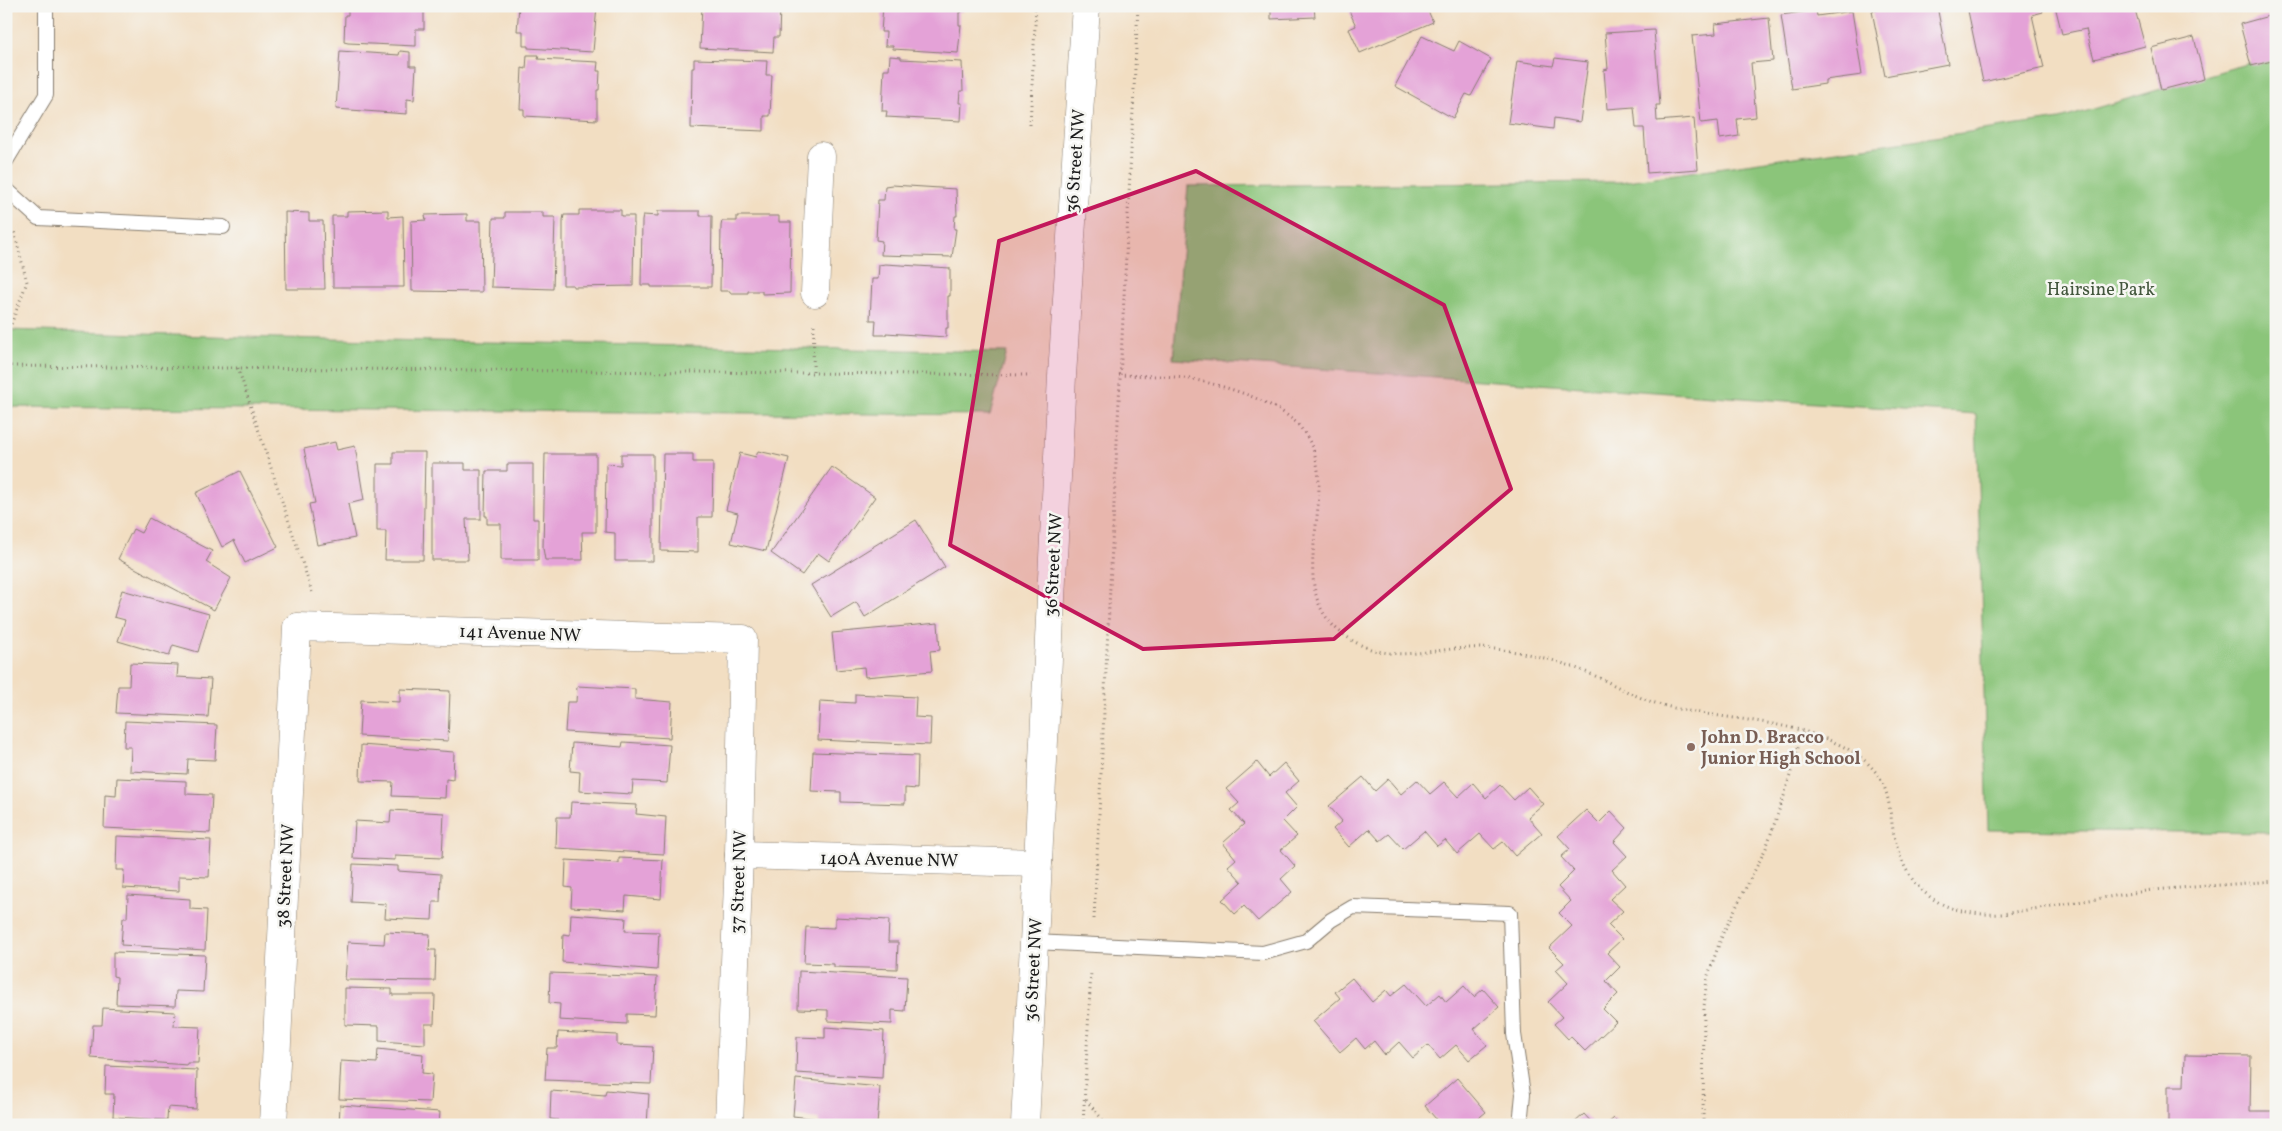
<svg xmlns="http://www.w3.org/2000/svg" width="2282" height="1131" viewBox="0 0 2282 1131" font-family="Vollkorn,serif">
  <rect width="100%" height="100%" fill="#f6f6f2"/>
  <filter id="ink" filterUnits="userSpaceOnUse"><feTurbulence type="fractalNoise" baseFrequency=".02" numOctaves="2"/><feDisplacementMap in="SourceGraphic" scale="10" xChannelSelector="R" yChannelSelector="G"/><feConvolveMatrix kernelMatrix="1 2 1 2 8 2 1 2 1" color-interpolation-filters="sRGB"/></filter>
  <filter id="wash" filterUnits="userSpaceOnUse"><feTurbulence type="fractalNoise" baseFrequency=".0096" numOctaves="4" result="noise"/><feDisplacementMap in="SourceGraphic" scale="20" xChannelSelector="R" yChannelSelector="G"/><feGaussianBlur stdDeviation="1.12" result="paint"/><feColorMatrix in="noise" values="0 0 0 0 0 0 0 0 0 0 0 0 0 0 0 0 0 1.4 0 .05"/><feComposite in="paint" operator="in"/></filter>
  <g filter="url(#wash)">
    <rect width="100%" height="100%" fill="#f2dec2"/>
    <g fill="#8bc57a" stroke="#54704b">
      <path d="M2276 55V833L1988 830 1976 414 1173 359 1188 186 1620 182 2060 119Z"/>
      <path d="M6 330 277 338 1007 352 990 415 6 407Z"/>
    </g>
    <g id="blocks">
      <g fill="#e4a2d7">
        <path d="M348 6H424V29H416V46L348 43 344 42 345 15H348Z"/>
        <path d="M519 6H597L593 52 528 48V46H523V31H517Z"/>
        <path d="M702 6H780L779 37H774L773 52 700 48Z"/>
        <path d="M883 6H962V12H959V25H961L958 53 893 49V46H885L886 32H881Z"/>
        <path d="M1271 6H1314L1315 17 1271 19Z"/>
        <path d="M1347 6H1426L1433 22 1360 53 1349 29 1356 26Z"/>
        <path d="M1893 6H1937L1948 64 1885 76 1872 11Z"/>
        <path d="M1967 6H2041L2043 12 2032 15 2044 68 1983 82Z"/>
        <path d="M2055 6H2134L2145 46 2094 59 2086 29 2062 34Z"/>
        <path d="M2188 6H2209V7L2189 12Z"/>
        <path d="M1816 10 1817 16 1852 11 1862 75 1825 80V84L1792 89 1781 15Z"/>
        <path d="M2276 14V60L2251 66 2240 24Z"/>
        <path d="M1769 18 1773 61 1751 63 1756 117 1737 119 1739 136 1720 139 1718 121 1701 123 1692 36 1716 34 1715 24Z"/>
        <path d="M1654 30 1660 105H1656L1657 121 1694 118 1698 169 1647 173 1644 128H1636L1634 107 1607 109 1604 70 1608 69 1605 33Z"/>
        <path d="M1422 36 1454 51 1459 41 1491 59 1471 96 1466 94 1453 118 1395 86Z"/>
        <path d="M2194 37 2204 79 2161 90 2151 48Z"/>
        <path d="M340 51 399 55 400 51 410 52V66H416L414 100 407 99V114L336 109Z"/>
        <path d="M527 55H539L538 59 598 62 597 71H600L599 90H597V120L524 116V109H520L522 68 526 69Z"/>
        <path d="M890 56 901 57V59L962 62 963 91H960L959 103H962L961 121 886 117 887 111H882L884 69H889Z"/>
        <path d="M1555 58 1588 62 1580 122 1554 118 1553 129 1508 123 1517 61 1553 66Z"/>
        <path d="M694 59 767 61 766 75H772L770 116H764V131L691 128 692 68H694Z"/>
        <path d="M892 185 956 189 957 216H955L954 229H956L952 257 881 255 882 241 876 240 878 200H884L885 186Z"/>
        <path d="M388 210V217L403 216 404 287H333L332 216H347V211Z"/>
        <path d="M579 210H621V216H634L633 286 573 287V285H563V220L564 215H579Z"/>
        <path d="M658 211H700V216H712L711 287H651V285H641L642 221 643 215 658 216Z"/>
        <path d="M285 212 309 213V221H323L325 289H286Z"/>
        <path d="M505 212H543V217H555L553 289 491 287 493 218H505Z"/>
        <path d="M467 214V221H481L482 292 412 291 411 221 426 220 425 215Z"/>
        <path d="M737 216H779V222H791L790 293 762 294V291H748V293H730V291H720L721 226 722 221H737Z"/>
        <path d="M885 264 950 268V296H948V328H946V337L886 333V335H875L876 320H870L872 279H878L879 265Z"/>
        <path d="M335 442 337 450 355 446 364 500 348 504 355 538 317 545 309 504 315 503 304 449Z"/>
        <path d="M758 451 789 458 766 551 731 543 738 513 726 510 740 453 756 457Z"/>
        <path d="M393 452H425L423 560H385L386 531H377V464H393Z"/>
        <path d="M545 454H596V532H582L583 560H545L543 548Z"/>
        <path d="M621 454H653V561H615V533L605 532 606 464 621 465Z"/>
        <path d="M663 454H693V462H713L712 517H698V552L661 551Z"/>
        <path d="M432 463H465V470H481V519H466L468 560H432Z"/>
        <path d="M507 464H533V519H538V560H501V524H487V516H485L486 471H507Z"/>
        <path d="M832 467 875 497 829 561 818 553 802 575 771 553Z"/>
        <path d="M240 471 278 547 245 563 234 540 222 547 196 493Z"/>
        <path d="M149 518 212 551 206 562 231 578 214 610 118 559 133 529 141 533Z"/>
        <path d="M916 520 945 567 865 617 856 602 831 617 811 585Z"/>
        <path d="M122 590 209 614 198 652 173 645 169 656 118 641 125 620 114 617Z"/>
        <path d="M938 623 940 650 930 651 932 671 865 677 864 667 836 670 832 633Z"/>
        <path d="M130 663 178 665 177 677 211 679 208 717 116 713 118 686H129Z"/>
        <path d="M577 686 635 689V699L672 702 670 738 565 732 567 702H576Z"/>
        <path d="M400 689 450 691 448 741 359 736 361 700 400 702Z"/>
        <path d="M855 694 916 697 915 717 931 718 930 745 818 740 820 701 855 703Z"/>
        <path d="M125 721 217 725 215 760 188 759 187 774 130 771 131 747H124Z"/>
        <path d="M623 742 670 745 667 783 633 781 632 794 579 791 580 772 570 771 572 743 622 747Z"/>
        <path d="M361 745 454 752 453 780 446 779 445 798 392 796 393 782 360 781Z"/>
        <path d="M813 752 918 756 917 789 905 788V804L841 802V792L811 791Z"/>
        <path d="M1257 762 1269 777 1284 763 1299 781 1285 793 1297 807 1283 821 1297 836 1281 850 1295 866 1281 879 1292 892 1258 921 1244 906 1235 914 1222 900 1242 882 1228 866 1236 859 1223 843 1244 824 1231 810 1239 803 1226 789Z"/>
        <path d="M1363 777 1375 791 1388 779 1401 794 1417 780 1430 794 1444 782 1458 797 1473 783 1486 798 1500 785 1514 800 1528 787 1543 804 1528 817 1542 833 1515 856 1503 842 1494 849 1480 834 1457 854 1445 840 1437 846 1424 831 1403 849 1389 834 1380 841 1369 829 1349 847 1333 829 1342 821 1329 806Z"/>
        <path d="M117 778 186 781V794L212 795 210 833 104 828 105 795 116 796Z"/>
        <path d="M571 802 637 805 636 814 666 817 664 854 556 848 557 817H570Z"/>
        <path d="M391 810 444 813 442 858 395 856V860L353 858 355 821 390 823Z"/>
        <path d="M1586 810 1599 823 1611 811 1627 828 1614 842 1627 856 1612 870 1625 885 1610 899 1623 911 1608 925 1622 939 1607 953 1620 967 1606 981 1618 994 1603 1009 1616 1022 1585 1051 1571 1037 1568 1039 1554 1024 1562 1017 1548 1002 1568 983 1556 970 1564 963 1549 948 1572 926 1559 913 1571 901 1558 887 1574 871 1561 857 1570 849 1558 836Z"/>
        <path d="M117 836 211 840 209 877 179 876V891L123 888 124 870H116Z"/>
        <path d="M619 858 663 860 661 899 626 896 625 910 571 907 572 888 565 887 566 860 619 863Z"/>
        <path d="M353 864 398 866V871L441 874 440 902H433L432 920 385 918 386 904 351 902Z"/>
        <path d="M128 895 190 899V909L207 910 205 950 121 945 123 918H127Z"/>
        <path d="M571 914 626 918 625 931 659 932 657 970 562 962 563 934 570 935Z"/>
        <path d="M835 917 889 920 888 942H898L897 969 834 967V964L804 963 806 927 835 928Z"/>
        <path d="M385 932 430 934 429 950H436L435 981 345 980 348 942 384 944Z"/>
        <path d="M113 952 205 955 203 992 176 991 175 1006 116 1004 117 977 113 976Z"/>
        <path d="M799 971 907 977 905 1011 892 1010V1024L828 1021V1010L798 1009Z"/>
        <path d="M550 973 657 977 655 1015 627 1014V1024L559 1020 560 1004 549 1003Z"/>
        <path d="M1352 978 1372 1002 1386 990 1391 996 1406 984 1426 1006 1440 994 1446 1002 1464 986 1474 997 1483 989 1499 1007 1474 1029 1487 1045 1469 1060 1456 1045 1440 1059 1428 1045 1413 1058 1399 1042 1385 1055 1374 1041 1365 1049 1356 1038 1340 1052 1313 1021 1340 998 1335 992Z"/>
        <path d="M345 988 392 989V995H435L434 1024H425V1044L379 1041V1026L345 1025Z"/>
        <path d="M103 1008 175 1012 174 1026 200 1027 198 1063H187V1065L91 1058 93 1025H102Z"/>
        <path d="M825 1027 884 1031 882 1078 796 1073 797 1037 825 1038Z"/>
        <path d="M558 1032 617 1035V1045L653 1047 651 1084 545 1080 547 1048H557Z"/>
        <path d="M378 1049 423 1054 422 1073 432 1074 430 1102 339 1099 341 1061 377 1063Z"/>
        <path d="M2185 1055 2251 1056 2250 1111H2276V1125H2168V1086H2184Z"/>
        <path d="M106 1066 197 1070 196 1109 168 1107 167 1120 113 1117 114 1094H105Z"/>
        <path d="M1457 1078 1486 1112 1470 1125H1441L1425 1106Z"/>
        <path d="M796 1079 880 1087 877 1125H819V1119L793 1116Z"/>
        <path d="M606 1090 649 1094 647 1125H557L558 1120 550 1119 551 1091 605 1095Z"/>
        <path d="M340 1105 440 1112 439 1125H339Z"/>
        <path d="M1584 1114 1594 1125H1572Z"/>
        <path d="M1614 1118 1620 1125H1606Z"/>
      </g>
    </g>
  </g>
  <g filter="url(#ink)">
    <use href="#blocks" fill-opacity="0" stroke="#877d6f" stroke-width="1"/>
    <g fill="none" stroke-linecap="round" stroke-linejoin="round">
      <g stroke="#877d6f" stroke-width="16">
        <g id="lane">
          <path d="M6 161 46 95V6"/>
          <path d="M6 189 38 218 223 227"/>
          <path d="M1034 942 1263 953 1306 941 1331 920 1353 907 1510 913 1514 1034 1523 1094 1520 1125"/>
        </g>
      </g>
      <g stroke="#877d6f" stroke-width="29">
        <g id="street">
          <path d="M815 293 821 156"/>
          <path d="M739 855 1038 863"/>
          <path d="M273 1125 297 627 743 639 739 855 729 1125"/>
        </g>
      </g>
      <g stroke="#877d6f" stroke-width="29">
        <path id="secondary" d="M1025 1125 1062 376 1086 6"/>
      </g>
      <g stroke="#877d6f" stroke-width="3" stroke-dasharray="1 4" stroke-linecap="butt">
        <path d="M1030 125 1036 6"/>
        <path d="M6 338 27 282 14 231"/>
        <path d="M6 366 1031 375"/>
        <path d="M238 368 313 595"/>
        <path d="M813 371 814 324"/>
        <path d="M1119 375C1144 376 1171 375 1196 380 1228 387 1284 403 1303 431 1349 493 1273 588 1347 637 1392 668 1431 646 1481 648 1517 650 1552 658 1586 672 1611 682 1635 698 1662 705 1710 718 1762 718 1810 733 1836 742 1864 753 1879 777 1890 793 1890 816 1894 835 1906 893 1944 917 2002 914L2152 890 2276 881"/>
        <path d="M1094 919 1138 6"/>
        <path d="M1086 1100 1107 1125"/>
        <path d="M1083 1125 1091 971"/>
        <path d="M1703 1125 1704 1007 1707 978 1723 933 1766 848 1784 796 1803 731"/>
      </g>
      <use href="#lane" stroke="#fff" stroke-width="14"/>
      <use href="#street" stroke="#fff" stroke-width="28"/>
      <use href="#secondary" stroke="#fff" stroke-width="28"/>
    </g>
  </g>
  <path fill="#c2185b" fill-opacity="0.2" stroke="#c2185b" stroke-width="4" stroke-linejoin="round" d="M1196 171 1444 305 1511 489 1334 639 1143 649 950 545 999 241Z"/>
  <circle fill="#8d6e63" stroke="#f6f6f2" stroke-width="2" cx="1691" cy="747" r="5"/>
  <g text-anchor="middle" stroke-width="5" stroke-linejoin="round" paint-order="stroke">
    <g font-size="18" fill="#1c1c1c" stroke="#f6f6f2">
      <text transform="translate(1075 161) rotate(-86)" y="6">36 Street NW</text>
      <text transform="translate(1053 565) rotate(-87)" y="6">36 Street NW</text>
      <text transform="translate(520 633) rotate(2)" y="6">141 Avenue NW</text>
      <text transform="translate(889 859) rotate(1)" y="6">140A Avenue NW</text>
      <text transform="translate(285 876) rotate(-87)" y="6">38 Street NW</text>
      <text transform="translate(738 882) rotate(-88)" y="6">37 Street NW</text>
      <text transform="translate(1033 970) rotate(-87)" y="6">36 Street NW</text>
    </g>
    <g font-size="18" fill="#43573d" stroke="#f6f6f2">
      <text x="2101" y="295">Hairsine Park</text>
    </g>
    <g font-size="18" font-weight="bold" fill="#785e54" stroke="#f6f6f2" text-anchor="start">
      <text x="1701" y="743">John D. Bracco<tspan x="1701" dy="21">Junior High School</tspan></text>
    </g>
  </g>
  <rect width="2282" height="1131" fill="none" stroke="#f6f6f2" stroke-width="25"/>
</svg>
